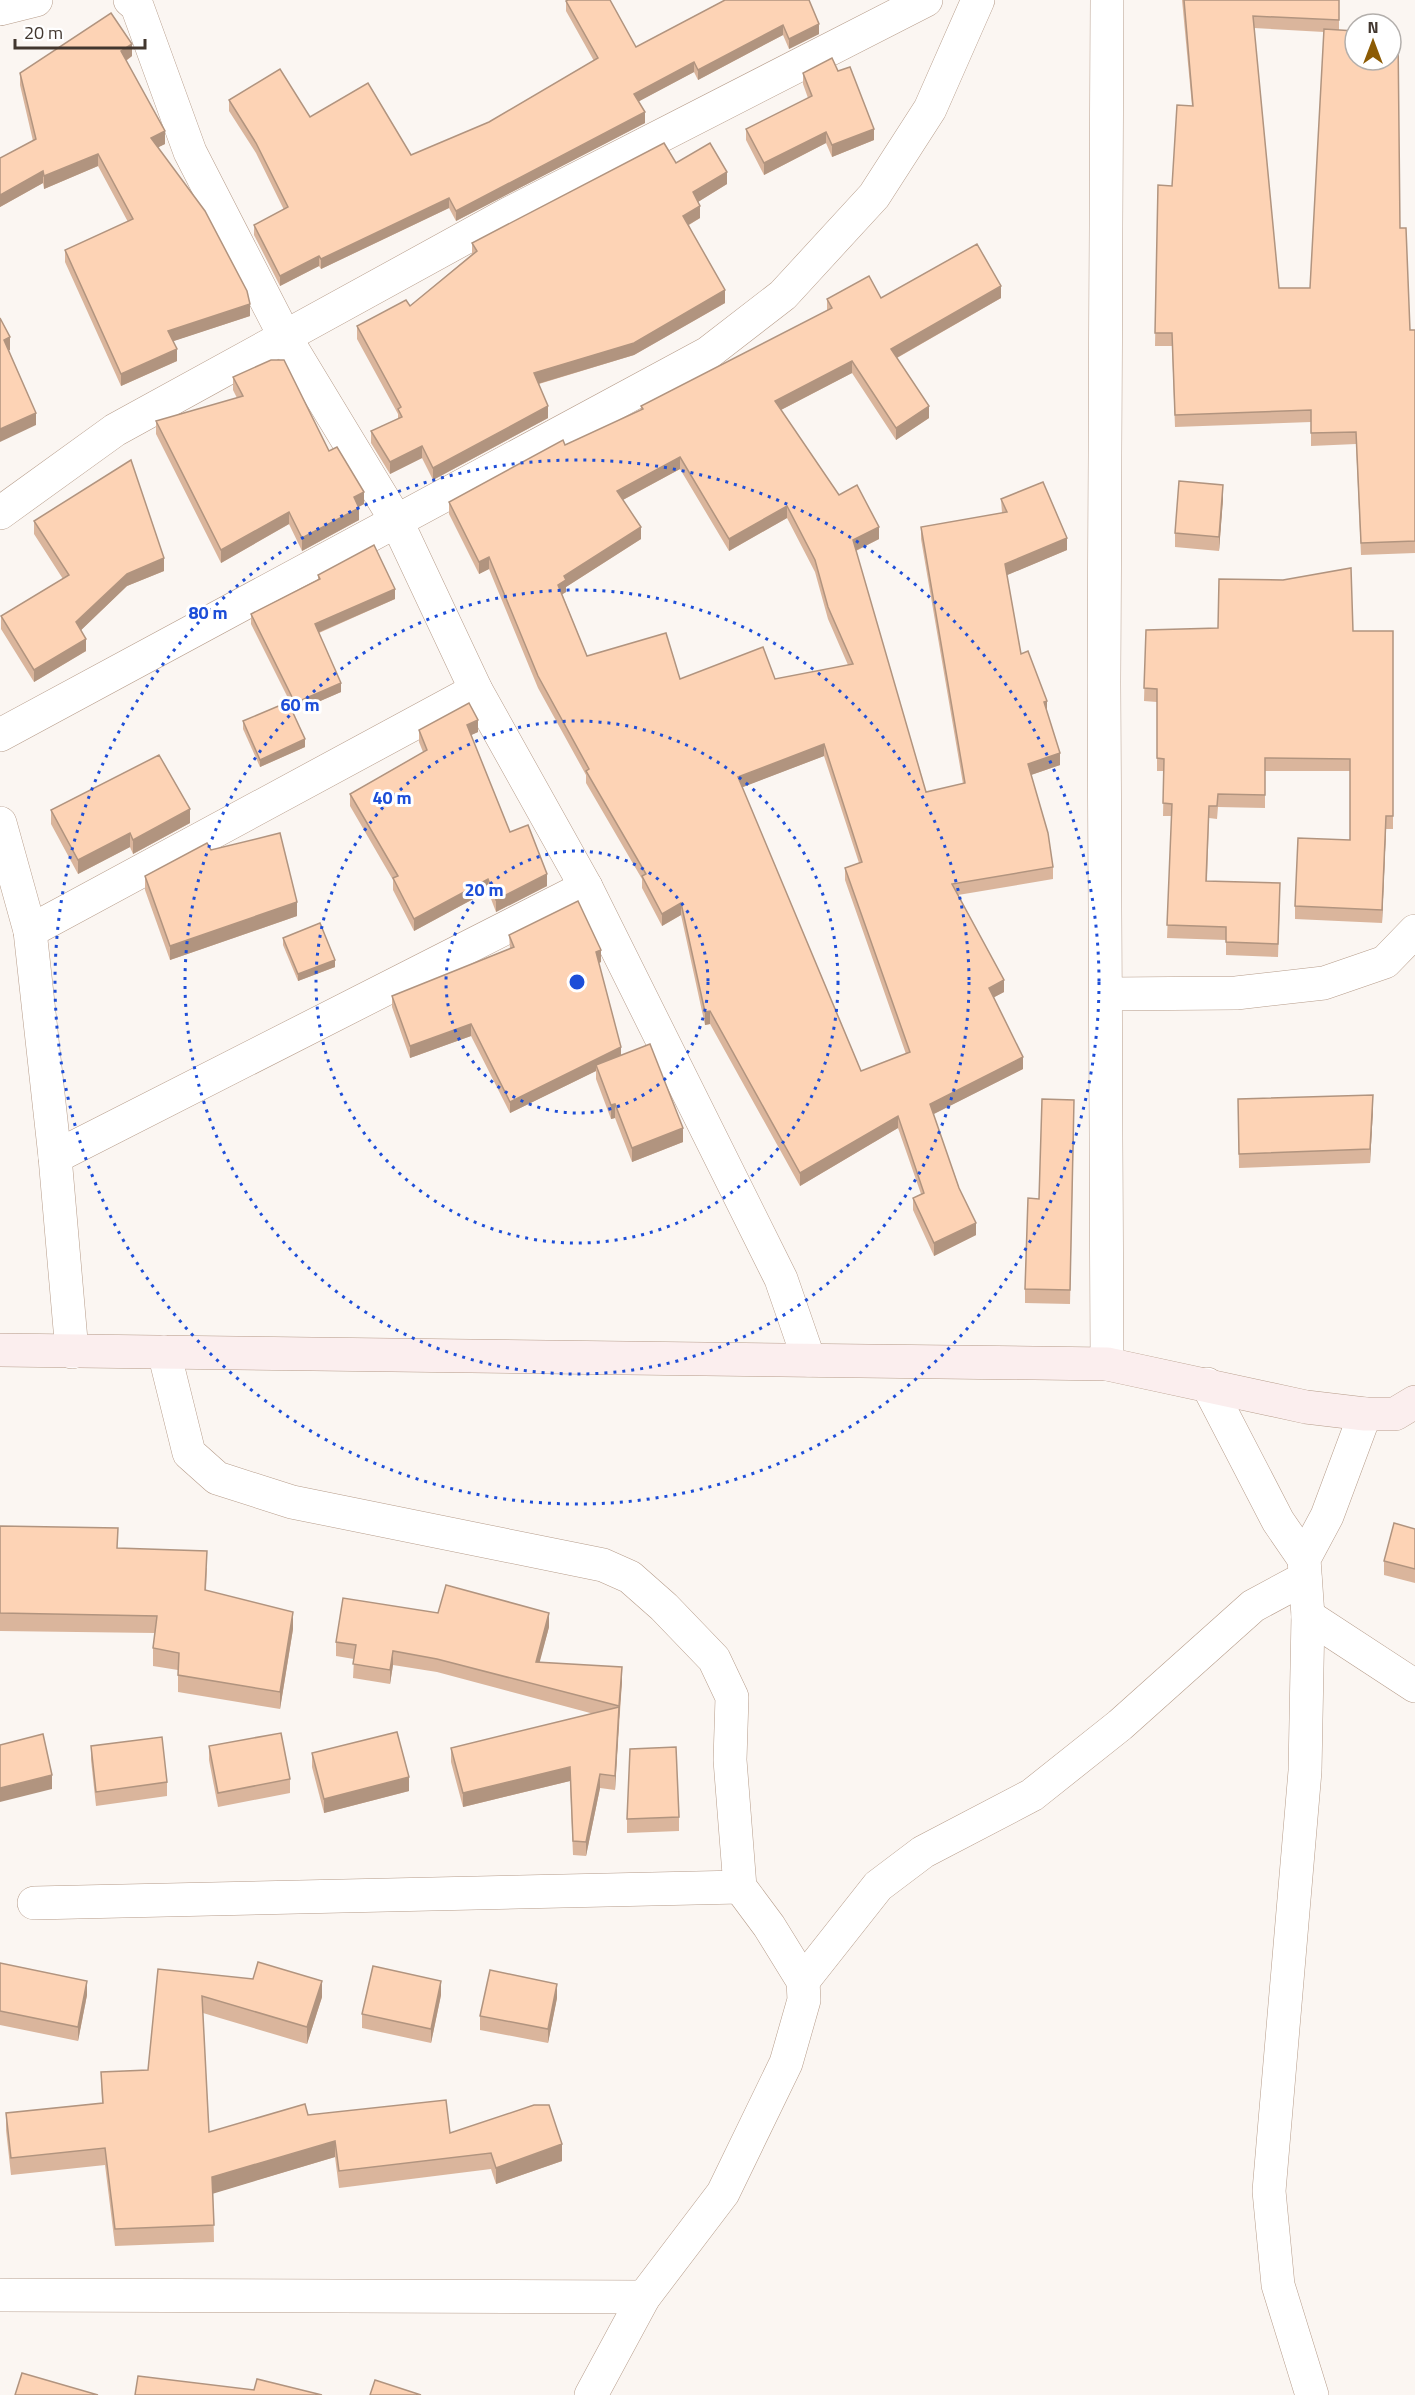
<svg xmlns="http://www.w3.org/2000/svg" width="1415" height="2395" viewBox="0 0 1415 2395" font-family="'Titillium Web',sans-serif">
  <rect width="100%" height="100%" fill="#fbf6f2"/>
  <g fill="none" stroke-linecap="round" stroke-linejoin="round">
    <g stroke="#b69c8a" stroke-width="34">
      <g id="street">
        <path d="M130 0 137 6 190 152 285 337 397 522 476 690 586 887 781 1279 809 1360"/>
        <path d="M0 9 36 0"/>
        <path d="M0 513 115 430 510 213 926 0"/>
        <path d="M0 735 708 353 783 295 874 196 930 109 978 0"/>
        <path d="M0 823 30 931 55 1157 72 1352"/>
        <path d="M30 931 476 690"/>
        <path d="M1107 994 1236 993 1324 983 1385 962 1415 931"/>
        <path d="M55 1157 586 887"/>
        <path d="M164 1352 189 1453 217 1478 292 1502 603 1565 630 1577 664 1607 714 1659 732 1697 730 1760 740 1887 769 1926 803 1981 804 2000 786 2063 723 2193 644 2297 591 2395"/>
        <path d="M1107 1364 1104 682 1107 0"/>
        <path d="M1207 1384 1278 1521 1304 1559"/>
        <path d="M1308 1616 1415 1686"/>
        <path d="M34 1903 740 1887"/>
        <path d="M803 1981 878 1886 923 1852 1032 1795 1120 1725 1253 1606 1305 1578"/>
        <path d="M0 2295 644 2297"/>
        <path d="M1312 2395 1278 2285 1269 2191 1305 1771 1308 1616 1304 1559 1327 1516 1365 1414"/>
      </g>
    </g>
    <g stroke="#b69c8a" stroke-width="34">
      <path id="secondary" d="M0 1350 1107 1364 1306 1407 1365 1414H1395L1415 1402"/>
    </g>
    <use href="#street" stroke="#fff" stroke-width="33"/>
    <use href="#secondary" stroke="#fbeeee" stroke-width="33"/>
  </g>
  <g fill="#dab59c" fill-rule="evenodd">
    <path d="M725 0 819 34 789 49 783 35 698 80 694 72 639 101 645 123 456 221 449 208 321 269 319 266 280 286 254 235V225L284 210 256 153 229 111V100L310 117 411 155 489 122 594 61 566 11V1L636 47Z"/>
    <path d="M1182 0H1339V30L1400 228 1410 330H1415V553L1361 555 1356 444 1311 446V422L1175 427 1172 346H1155L1158 185 1172 186 1192 106ZM1254 28 1324 32 1310 288H1279Z"/>
    <path d="M132 56 126 61 165 144 158 147 250 316 173 341 177 361 121 386 65 262V250L128 222 98 166 44 189 43 183 0 207V158L33 141 20 85V73Z"/>
    <path d="M838 71 874 140 832 157 826 143 764 175 746 140V129L808 98 803 84V73Z"/>
    <path d="M676 163 727 184 698 202 700 218 689 225 725 303 634 355 539 384 548 418 433 480 422 458 390 474 371 443V431L398 419V414L357 339V326L410 306 472 254V243Z"/>
    <path d="M881 298H1001L897 358 929 418 896 440 852 373 781 410 839 495 879 539 856 551 926 792 963 784 921 539V527L1002 513 1001 499 1067 550 1007 575 1021 654 1047 712 1060 765 1031 775 1053 867V879L958 895 1004 992 994 997 1023 1069 933 1114 976 1235 934 1256 913 1210V1198L921 1194 898 1128 800 1186 710 1024 705 1025 681 915 662 926 642 888V879L586 783V775L538 688 489 569 479 574 449 514V502L565 445 641 410V406L827 311V299ZM680 469 729 551 787 518 815 572 828 619 848 665 775 679H680L587 656 562 594 566 592V587L641 539 623 500ZM824 756 859 863 845 868V880L906 1054 861 1071 742 787Z"/>
    <path d="M233 377 329 451 364 504 359 507V520L302 551 289 524 221 563 156 434V421L237 398 233 390Z"/>
    <path d="M1223 499 1219 551 1175 547V533Z"/>
    <path d="M34 521 164 571 127 586 81 630 86 651 34 682 1 629V616L63 579 34 534Z"/>
    <path d="M318 575 395 599 319 633 341 692 295 712 251 624V614L318 579Z"/>
    <path d="M1146 630 1353 631H1393V829H1386L1382 923 1295 919V906L1350 840V771H1265V808L1218 807 1217 819 1209 818 1207 881 1280 896 1278 957 1226 955V940L1167 938 1172 816H1163L1164 771H1157V702L1144 701Z"/>
    <path d="M243 721 305 747 260 767 243 729Z"/>
    <path d="M419 730 478 732 471 735 510 832 547 886 496 912 488 891 414 931 393 890V880L350 806V794L423 752 419 742Z"/>
    <path d="M51 810 190 823 133 854 130 847 78 874 51 824Z"/>
    <path d="M211 850 297 916 170 960 145 890V876Z"/>
    <path d="M509 935 601 962 599 963 621 1055 683 1142 632 1162 615 1118 611 1119 596 1079V1071L510 1113 471 1036 410 1058 392 1007V996L510 949Z"/>
    <path d="M283 938 335 967 298 981 283 945Z"/>
    <path d="M1238 1099 1373 1109 1370 1163 1239 1168Z"/>
    <path d="M1074 1114 1070 1304 1025 1303V1289L1039 1199Z"/>
    <path d="M0 1526 118 1548 207 1568 206 1590 293 1629 280 1709 178 1692V1670L153 1666V1648L155 1633 0 1631Z"/>
    <path d="M1415 1529V1583L1384 1575V1561Z"/>
    <path d="M438 1613 549 1627 539 1663 622 1681 615 1790 600 1788 586 1856 573 1855 570 1781 463 1807 451 1762V1748L594 1714 437 1672 393 1665 390 1684 353 1678 354 1659 336 1656V1642Z"/>
    <path d="M91 1746 167 1782V1796L96 1806 91 1760Z"/>
    <path d="M209 1746 290 1779V1793L218 1807 209 1760Z"/>
    <path d="M312 1753 409 1791 324 1813 312 1767Z"/>
    <path d="M679 1817V1831L627 1833V1819Z"/>
    <path d="M0 1963 87 1995 78 2041 0 2025Z"/>
    <path d="M158 1969 322 1997 307 2044 203 2013 209 2132 308 2115 450 2133 562 2161 496 2184 491 2169 339 2188 335 2157 213 2193 214 2242 115 2246 105 2165 11 2175 6 2130V2113L102 2103 101 2072 148 2070Z"/>
    <path d="M441 1995 431 2043 362 2028V2014Z"/>
    <path d="M557 1998 548 2043 480 2030V2016Z"/>
  </g>
  <g fill="#b1947f">
    <path d="M819 24V34L789 49V39Z"/>
    <path d="M783 25V35L698 80V70Z"/>
    <path d="M132 44V56L121 64V51Z"/>
    <path d="M694 62V72L634 104V94Z"/>
    <path d="M645 112V123L456 221V211Z"/>
    <path d="M874 129V140L832 157V145Z"/>
    <path d="M165 131V144L151 151V138Z"/>
    <path d="M826 132V143L764 175V163Z"/>
    <path d="M98 154V166L44 189V176Z"/>
    <path d="M43 171V183L0 207V195Z"/>
    <path d="M727 172V184L693 205V192Z"/>
    <path d="M449 198V208L321 269V259Z"/>
    <path d="M700 206V218L683 228V216Z"/>
    <path d="M319 256V266L280 286V276Z"/>
    <path d="M1001 286V298L891 361V349Z"/>
    <path d="M725 290V303L634 355 534 385V373Z"/>
    <path d="M250 304V316L168 343V331Z"/>
    <path d="M10 337V350L4 353V340Z"/>
    <path d="M177 349V361L121 386V374Z"/>
    <path d="M852 361V373L775 413V401Z"/>
    <path d="M548 406V418L433 480V468Z"/>
    <path d="M929 406V418L896 440V428Z"/>
    <path d="M36 413V425L0 442V429Z"/>
    <path d="M422 446V458L390 474V462Z"/>
    <path d="M680 457V469L617 503V491Z"/>
    <path d="M1223 485V499L1219 551V537Z"/>
    <path d="M364 492V504L354 509V497Z"/>
    <path d="M787 506V518L729 551V539Z"/>
    <path d="M359 508V520L302 551V538Z"/>
    <path d="M289 512V524L221 563V550Z"/>
    <path d="M641 527V539L566 587V592L558 597V585L564 576Z"/>
    <path d="M879 527V539L853 552V540Z"/>
    <path d="M1067 538V550L1005 576V564Z"/>
    <path d="M489 557V569L479 574V562Z"/>
    <path d="M164 558V571L127 586 76 635V622L127 574Z"/>
    <path d="M395 589V599L315 634V624Z"/>
    <path d="M86 639V651L34 682V670Z"/>
    <path d="M341 683V692L295 712V703Z"/>
    <path d="M1047 701V713L1044 702Z"/>
    <path d="M478 720V732L467 737V725Z"/>
    <path d="M305 739V747L260 767V760Z"/>
    <path d="M824 744V756L738 789V777Z"/>
    <path d="M1060 753V765L1028 776V764Z"/>
    <path d="M190 809V823L133 854V840Z"/>
    <path d="M1386 816V829L1382 923V910Z"/>
    <path d="M130 833V847L78 874V860Z"/>
    <path d="M547 874V886L496 912V900Z"/>
    <path d="M488 879V891L414 931V919Z"/>
    <path d="M297 902V916L170 960V946Z"/>
    <path d="M681 903V915L662 926V914Z"/>
    <path d="M601 950V962L596 964V952Z"/>
    <path d="M335 960V967L298 981V974Z"/>
    <path d="M1004 980V992L989 1000V988Z"/>
    <path d="M710 1011V1024L705 1025V1012Z"/>
    <path d="M471 1024V1036L410 1058V1046Z"/>
    <path d="M621 1047V1058L596 1065V1071L510 1113V1102Z"/>
    <path d="M1023 1057V1069L930 1116V1104Z"/>
    <path d="M1373 1095V1109L1370 1163V1149Z"/>
    <path d="M615 1104V1118L611 1119V1105Z"/>
    <path d="M898 1116V1128L800 1186V1173Z"/>
    <path d="M683 1128V1142L632 1162V1148Z"/>
    <path d="M976 1223V1235L934 1256V1243Z"/>
    <path d="M293 1612V1629L280 1709V1692Z"/>
    <path d="M549 1613V1627L536 1676V1662Z"/>
    <path d="M393 1651V1665L390 1684V1670Z"/>
    <path d="M622 1667V1681L619 1720V1706Z"/>
    <path d="M619 1707V1721L615 1790V1776Z"/>
    <path d="M570 1767V1781L463 1807V1793Z"/>
    <path d="M600 1774V1788L586 1856V1842Z"/>
    <path d="M52 1775V1789L0 1802V1788Z"/>
    <path d="M409 1777V1791L324 1813V1799Z"/>
    <path d="M87 1981V1995L78 2041V2027Z"/>
    <path d="M322 1981V1997L307 2044V2027Z"/>
    <path d="M441 1981V1995L431 2043V2029Z"/>
    <path d="M557 1984V1998L548 2043V2029Z"/>
    <path d="M335 2141V2157L212 2194V2177Z"/>
    <path d="M562 2144V2161L496 2184V2168Z"/>
  </g>
  <g fill="#fdd3b5" stroke="#b1947f" stroke-width="1.5" fill-rule="evenodd">
    <path d="M568 0H610L636 47 725 0H809L819 24 789 39 783 25 698 70 694 62 634 94 645 112 456 211 449 198 321 259 319 256 280 276 254 225 288 207 256 143 229 100 280 69 310 117 368 83 411 155 489 122 598 58 566 1Z"/>
    <path d="M1184 0H1339V20L1253 16 1279 288H1310L1324 29 1355 31V60H1391V34H1398L1400 228H1406L1410 330H1415V541L1361 543 1356 432 1311 433V410L1175 415 1172 333H1155L1158 185 1172 186 1177 105 1193 106Z"/>
    <path d="M111 13 132 44 121 51 165 131 151 138 205 211 247 291 250 304 168 331 177 349 121 374 65 250 133 219 98 154 44 176 43 171 0 195V158L36 139 20 73Z"/>
    <path d="M832 58 838 71 850 67 874 129 832 145 826 132 764 163 746 129 812 96 803 73Z"/>
    <path d="M664 143 676 163 710 143 727 172 693 192 700 206 683 216 725 290 634 343 534 373 548 406 433 468 422 446 390 462 371 431 402 417 398 409 401 407 357 326 406 300 410 306 477 251 472 243Z"/>
    <path d="M977 244 1001 286 891 349 929 406 896 428 852 361 775 401 839 495 857 485 879 527 853 540 926 792 965 783 921 527 1007 512 1001 499 1043 482 1067 538 1005 564 1021 654 1028 651 1047 701 1044 702 1060 753 1028 764 1048 833 1053 867 952 884 1004 980 989 988 1023 1057 930 1104 959 1188 976 1223 934 1243 913 1198 924 1193 898 1116 800 1173 710 1011 705 1012 681 903 662 914 642 876 646 874 586 771 589 769 538 676 489 557 479 562 449 502 563 440 565 445 643 409 641 406 832 308 827 299 869 276 881 298ZM680 457 729 539 787 506 815 560 828 607 853 664 775 679 763 647 680 679 666 633 587 656 558 585 566 580 564 576 641 527 617 491ZM824 744 862 862 845 868 910 1052 861 1071 738 777Z"/>
    <path d="M0 318 10 337 4 340 36 413 0 429Z"/>
    <path d="M271 360H284L329 451 337 447 364 492 354 497 359 508 302 538 289 512 221 550 156 421 243 396 233 377Z"/>
    <path d="M131 460 164 558 127 574 76 622 86 639 34 670 1 616 69 575 34 521Z"/>
    <path d="M1179 481 1223 485 1219 537 1175 533Z"/>
    <path d="M374 545 395 589 315 624 341 683 295 703 251 614 320 579 318 575Z"/>
    <path d="M1351 568 1353 631H1393V816H1386L1382 910 1295 906 1298 838 1350 840V759L1265 758V795L1218 794 1217 806H1209L1206 881 1280 883 1278 944 1226 942V927L1167 925 1172 804 1163 803 1164 759 1157 758V689L1144 688 1146 630 1218 628 1219 579 1283 580Z"/>
    <path d="M288 702 305 739 260 760 243 721Z"/>
    <path d="M469 703 478 720 467 725 510 832 528 825 547 874 496 900 488 879 414 919 393 878 398 876 350 794 427 750 419 730Z"/>
    <path d="M159 755 190 809 133 840 130 833 78 860 51 810Z"/>
    <path d="M280 833 297 902 170 946 145 876 207 843 211 850Z"/>
    <path d="M578 901 601 950 596 952 621 1047 510 1102 471 1024 410 1046 392 996 514 947 509 935Z"/>
    <path d="M320 923 335 960 298 974 283 938Z"/>
    <path d="M650 1044 683 1128 632 1148 615 1104 611 1105 596 1065Z"/>
    <path d="M1373 1095 1370 1149 1239 1154 1238 1099Z"/>
    <path d="M1042 1099 1074 1100 1070 1290 1025 1289 1028 1198 1039 1199Z"/>
    <path d="M1394 1523 1415 1529V1569L1384 1561Z"/>
    <path d="M0 1526 118 1528 117 1548 207 1551 205 1590 293 1612 280 1692 178 1675 179 1653 153 1648 157 1616 0 1613Z"/>
    <path d="M446 1585 549 1613 536 1662 622 1667 619 1706 437 1659 393 1651 390 1670 353 1664 356 1645 336 1642 343 1598 438 1613Z"/>
    <path d="M619 1707 615 1776 600 1774 586 1842 573 1841 570 1767 463 1793 451 1748Z"/>
    <path d="M397 1732 409 1777 324 1799 312 1753Z"/>
    <path d="M281 1733 290 1779 218 1793 209 1746Z"/>
    <path d="M43 1734 52 1775 0 1788V1745Z"/>
    <path d="M162 1737 167 1782 96 1792 91 1746Z"/>
    <path d="M676 1747 679 1817 627 1819 630 1749Z"/>
    <path d="M258 1962 322 1981 307 2027 202 1996 209 2132 305 2104 308 2115 446 2100 450 2133 534 2105H549L562 2144 496 2168 491 2153 339 2171 335 2141 212 2177 214 2225 115 2229 105 2148 11 2158 6 2113 103 2103 101 2072 148 2070 158 1969 253 1979Z"/>
    <path d="M0 1963 87 1981 78 2027 0 2011Z"/>
    <path d="M373 1966 441 1981 431 2029 362 2014Z"/>
    <path d="M490 1970 557 1984 548 2029 480 2016Z"/>
    <path d="M22 2373 98 2395H15Z"/>
    <path d="M138 2376 254 2390 257 2379 322 2395H135Z"/>
    <path d="M375 2380 421 2395H370Z"/>
  </g>
  <g fill="none" stroke="#1d4ed8" stroke-width="3" stroke-dasharray="3 6">
    <circle cx="577" cy="982" r="131"/>
    <circle cx="577" cy="982" r="261"/>
    <circle cx="577" cy="982" r="392"/>
    <circle cx="577" cy="982" r="522"/>
  </g>
  <circle cx="577" cy="982" r="9" fill="#1d4ed8" stroke="#fff" stroke-width="3"/>
  <g font-size="18" text-anchor="middle" font-weight="bold" fill="#1d4ed8" stroke="#fff" stroke-width="6" stroke-linejoin="round" paint-order="stroke">
    <text x="208" y="619">80 m</text>
    <text x="300" y="711">60 m</text>
    <text x="392" y="804">40 m</text>
    <text x="484" y="896">20 m</text>
  </g>
  <g transform="translate(1373 42)"><circle r="28" fill="#ffffff" stroke="#b3afac" stroke-width="1.5"/>
  <path d="M0-4.5L10 22L0 15L-10 22Z" fill="#8c5b04"/>
  <text y="-9" font-size="16" font-weight="bold" text-anchor="middle" fill="#42372f">N</text>
  </g>
  <path d="M15 39v9h130v-9" fill="none" stroke="#42372f" stroke-width="3"/>
  <text x="24" y="39" font-size="18" fill="#42372f" stroke="#ffffff" stroke-width="4.5" paint-order="stroke">20 m</text>
</svg>
